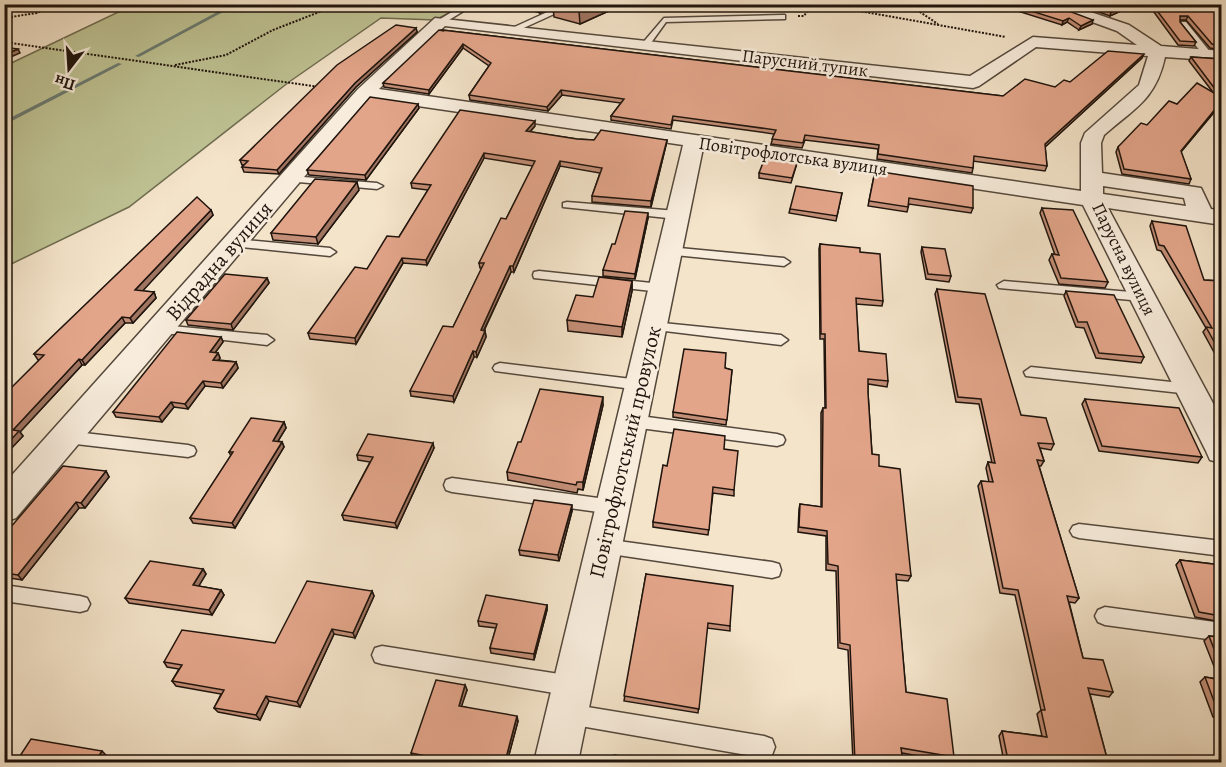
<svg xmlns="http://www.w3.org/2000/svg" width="1226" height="767" viewBox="0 0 1226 767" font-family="Alegreya,serif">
  <rect width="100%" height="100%" fill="#f4e4ca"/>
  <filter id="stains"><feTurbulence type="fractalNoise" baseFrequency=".00333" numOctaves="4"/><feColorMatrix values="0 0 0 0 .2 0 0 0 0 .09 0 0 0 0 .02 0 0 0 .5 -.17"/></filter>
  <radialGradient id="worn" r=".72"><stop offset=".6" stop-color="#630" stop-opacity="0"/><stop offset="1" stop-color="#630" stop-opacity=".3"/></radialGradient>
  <path fill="#bfc394" stroke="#6f6c50" stroke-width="1.5" d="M133 5H465L435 20 381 18 289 82 129 207 5 267V66Z"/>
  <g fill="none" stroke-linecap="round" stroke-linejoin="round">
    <g fill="#6a7b71" fill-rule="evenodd">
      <path d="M232 4H238L139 57 135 56Z"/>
      <path d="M118 63 122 64 4 125V121Z"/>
    </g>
    <g stroke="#54483c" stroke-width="3">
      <g id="service">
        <path d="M465 4H475L444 23 437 21Z"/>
        <path d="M565 4H576L517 31 510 29Z"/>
        <path d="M782 15H785V19L666 22 648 47 641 45 664 18Z"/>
        <path d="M1180 22H1186L1211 53V57H1205L1180 26Z"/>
        <path d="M291 176 377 183 383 186 377 189 287 181V177Z"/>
        <path d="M567 202 677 211 683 215 677 219 563 207V203Z"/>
        <path d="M235 239 330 248 336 252 330 256 231 246V240Z"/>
        <path d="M669 247 784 258 790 262 784 266 665 254 663 251Z"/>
        <path d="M539 271 661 284 668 288 661 292 534 278 533 275 534 272Z"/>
        <path d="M1004 281 1142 293 1149 297 1142 301 999 288 997 285Z"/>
        <path d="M653 322 781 335 788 340 781 345 648 329 646 326Z"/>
        <path d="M161 325 267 335 274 340 267 345 156 332 154 329 156 326Z"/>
        <path d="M500 363 640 380 648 385 640 390 495 371 493 368 495 365Z"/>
        <path d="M1031 367 1190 384 1198 389 1190 394 1026 376 1024 372Z"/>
        <path d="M632 415 777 434 783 436 785 440 783 444 777 446 632 427 626 425 624 421 626 417Z"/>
        <path d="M67 431 188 445 194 447 196 451 194 455 188 457 67 443 61 441 59 437 61 433Z"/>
        <path d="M452 478 613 500 619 502 622 507 619 512 613 514 452 492 446 490 444 485 446 480Z"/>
        <path d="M1079 524 1222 541V556L1079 538 1073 536 1070 531 1073 526Z"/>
        <path d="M604 539 772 562 779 564 781 570 779 576 772 578 604 553 598 551 595 546 598 541Z"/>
        <path d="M4 585 80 596 87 598 90 604 87 610 80 612 4 601Z"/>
        <path d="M1105 607 1222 623V641L1105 625 1098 622 1095 616 1098 610Z"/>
        <path d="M382 646 572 676 579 679 582 686 579 693 572 696 382 664 375 662 372 655 375 648Z"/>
        <path d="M569 704 764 736 772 739 775 747 772 755 764 758 569 724 561 721 558 714 561 707Z"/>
      </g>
    </g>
    <g stroke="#54483c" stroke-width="3">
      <path id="minor" d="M1043 4H1067L1129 25 1161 46 1222 51V61L1165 57C1156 99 1135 108 1104 135L1101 143 1102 173 1201 188 1211 209 1222 211V225L1108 208 1222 420V463L1210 460 1206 451 1083 205 703 148 578 762H534L683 145 370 99 16 518 4 522V484L358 89 435 18 970 76 1033 37 1137 45 1117 31ZM445 26 973 88 979 86 1036 47 1148 56 1139 85 1085 133 1081 143V191L379 89ZM1103 186 1184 198 1186 206 1103 194Z"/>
    </g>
    <g stroke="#1f140d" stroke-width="2" stroke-dasharray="2 1.5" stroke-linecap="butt">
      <path d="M820 4 1006 37"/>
      <path d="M908 4 938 24"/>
      <path d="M798 16H804L812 4"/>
      <path d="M4 18 37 13 55 4"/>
      <path d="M4 42 319 87"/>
      <path d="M175 65 226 55 273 30 340 4"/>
    </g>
    <use href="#service" fill="#f8eddd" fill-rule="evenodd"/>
    <use href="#minor" fill="#f8eddd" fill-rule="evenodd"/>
  </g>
  <g fill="#c38e77" stroke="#1f140d" stroke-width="1.5">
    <path d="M512 4H624L580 24 554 17 553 7 540 13Z"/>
    <path d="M995 4H1050L1092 24 1079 30 1067 22 1062 25Z"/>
    <path d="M1075 4H1136L1110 16Z"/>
    <path d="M1148 4H1221V50L1210 48 1186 20H1180V22L1196 42 1194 46 1178 45Z"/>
    <path d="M416 28 417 32 356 87 279 174 244 172 242 167 244 165H242L240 160Z"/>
    <path d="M442 30 1003 96 1055 87 1142 58 1045 147 1047 166 1045 171 973 161V168L972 173 877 159 878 149 805 140 802 148 771 144 774 134 673 120 671 129 611 120V116L621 103 562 95 548 111 470 100 469 95 489 66 463 48 429 94 384 87 383 83 443 31Z"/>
    <path d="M1191 57 1221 59V104L1181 152 1191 179 1189 184 1122 174 1116 152 1118 147 1147 125 1177 104 1212 91 1189 61Z"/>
    <path d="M419 108 366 180 309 175 307 170Z"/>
    <path d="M535 126 530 132 577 139 594 140H667L666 145 651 207 592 202V196L600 173 560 166 514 272H511L484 331H485L486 337 477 357H474L454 402 411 396 410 391 453 327 482 268H480L479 263 506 219 533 166 484 158 427 265 403 263 356 344 310 339 308 333 367 269 399 237 428 190 412 188 411 183Z"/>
    <path d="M798 160 791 183 759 178V173Z"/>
    <path d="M875 171 973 208 971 213 909 204 907 212 868 206Z"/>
    <path d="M359 190 318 244 273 240 271 233Z"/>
    <path d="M842 193 836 221 789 213 790 209Z"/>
    <path d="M1042 208 1108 282 1105 288 1059 284 1049 260 1052 254 1055 255 1040 213Z"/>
    <path d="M211 210 213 215 142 291 154 292 156 298 133 323H125L85 365H82L20 432 23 436 4 456 39 360H38L34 354Z"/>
    <path d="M648 218 635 279 603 276V270L615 244Z"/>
    <path d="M1152 221 1204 280 1221 281V365L1203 332 1206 328 1161 251 1157 250 1150 226Z"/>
    <path d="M820 244 860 252 883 301 882 306 856 304 859 351 888 381 887 387 868 384V393L872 454 879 466 911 576 908 581 896 580 906 692 954 757 951 762 902 753 903 762H853L848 650 838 648 836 571 826 570V536L798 532 799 509 800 504 821 507V413L823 408H825L824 339H820L819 249Z"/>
    <path d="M922 247 951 276 949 282 926 279 921 252Z"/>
    <path d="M267 278 269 283 233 330 188 325 186 320Z"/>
    <path d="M632 281V291L622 337 568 331 567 320 593 297Z"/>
    <path d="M937 289 1021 415 1054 444 1051 450 1040 448 1044 461 1041 466H1039L1079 598 1075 603 1069 602 1083 658 1113 692 1109 697 1090 694 1108 762H1004L999 736 1002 731 1042 736 1037 714 1041 710 1015 595 1000 593 978 486 981 481 989 482 986 468 988 462 992 463 979 404 956 402 935 294Z"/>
    <path d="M1066 291 1144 357 1141 363 1096 358 1084 328 1076 327 1064 296Z"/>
    <path d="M221 337 223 342 215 353H218L220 358 219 360 236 362 238 368 223 388 205 386 188 409 174 407 162 422 116 417 113 412Z"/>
    <path d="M725 368 732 370 726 425 673 417V412Z"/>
    <path d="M1085 399 1202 457 1198 463 1099 451 1082 404Z"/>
    <path d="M603 405 583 490 578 489 577 493 508 480 507 472 521 442Z"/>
    <path d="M284 422 286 428 278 441 282 442 284 447 235 528 193 523 190 518 231 456 229 452Z"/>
    <path d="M434 448 397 528 344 520 342 515 370 462 358 460 357 455Z"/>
    <path d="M724 449 734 490V496L713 493 708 535 653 527V522L667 466Z"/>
    <path d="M106 471 109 477 85 508H79L22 580 4 577V535Z"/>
    <path d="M572 511 559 561 520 555 519 550Z"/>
    <path d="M1180 560 1221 565V622L1195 617 1176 565Z"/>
    <path d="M203 569 206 574 198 586 221 590 224 595 212 615 129 603 125 598Z"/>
    <path d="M646 574 730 626V631L707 628 698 713 624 701Z"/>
    <path d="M372 591 374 596 355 638 334 634 300 707 269 701 260 720 218 712 214 708 221 694 176 686 172 681 179 669 167 667 164 662 275 643Z"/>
    <path d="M547 605V610L534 660 491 653 490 648 496 628 479 626 478 621Z"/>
    <path d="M1209 636 1221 637V718L1213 717 1200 682 1205 677 1219 679 1204 641Z"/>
    <path d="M465 685 467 690 461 706 518 721 507 762H439L413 758 411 753Z"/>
  </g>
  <g fill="#9f7461" stroke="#1f140d" stroke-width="1.5">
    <path d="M540 4H553V7L540 13Z"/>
    <path d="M594 4H624L580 24 579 11Z"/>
    <path d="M1129 4H1136L1110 16 1111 12Z"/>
    <path d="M1180 16H1188L1186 20H1178Z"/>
    <path d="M1069 18 1067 22 1062 25 1063 21Z"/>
    <path d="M1093 20 1092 24 1079 30 1081 26Z"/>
    <path d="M416 28 417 32 356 87 279 174 277 170 355 83Z"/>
    <path d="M463 44V48L429 94V90Z"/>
    <path d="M18 49 20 53 4 60V55Z"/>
    <path d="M1144 54 1142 58 1043 149 1045 144Z"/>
    <path d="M561 90 562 95 548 111 547 107Z"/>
    <path d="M1221 102V104L1178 155 1181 151Z"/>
    <path d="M418 104 419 108 366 180 365 175Z"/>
    <path d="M535 121V126L526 136V131Z"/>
    <path d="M667 140 666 145 651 207V201Z"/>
    <path d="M484 153V158L427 265 426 260Z"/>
    <path d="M560 161V166L514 272 513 266Z"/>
    <path d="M357 182 359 190 318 244 316 237Z"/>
    <path d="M211 210 213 215 138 296 135 290Z"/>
    <path d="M648 213V218L635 279V274Z"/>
    <path d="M402 258 403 263 356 344 355 338Z"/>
    <path d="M510 266 511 272 481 336V330Z"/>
    <path d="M267 278 269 283 233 330 231 324Z"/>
    <path d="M632 281V291L622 337V327Z"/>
    <path d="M154 292 156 298 133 323 130 318Z"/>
    <path d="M122 317 125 323 85 365 82 360Z"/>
    <path d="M485 331 486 337 477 357 476 352Z"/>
    <path d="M221 337 223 342 212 357 210 352Z"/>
    <path d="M473 351 474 357 454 402 453 396Z"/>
    <path d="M218 353 220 358 215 365 213 360Z"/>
    <path d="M79 359 82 365 20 432 23 436 4 456V447L13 430Z"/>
    <path d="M236 362 238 368 223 388 221 383Z"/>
    <path d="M203 381 205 386 188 409 185 404Z"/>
    <path d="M603 397V405L583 490V482Z"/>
    <path d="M171 402 174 407 162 422 159 417Z"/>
    <path d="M284 422 286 428 275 446 273 441Z"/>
    <path d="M282 442 284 447 235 528 232 523Z"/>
    <path d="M433 443 434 448 397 528 395 523Z"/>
    <path d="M106 471 109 477 85 508 81 503Z"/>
    <path d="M76 502 79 508 22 580 18 575Z"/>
    <path d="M572 505V511L559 561 558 555Z"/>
    <path d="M203 569 206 574 196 591 193 585Z"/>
    <path d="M221 590 224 595 212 615 209 610Z"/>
    <path d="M372 591 374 596 355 638 353 633Z"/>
    <path d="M547 605V610L534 660V654Z"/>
    <path d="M332 629 334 634 300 707 297 702Z"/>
    <path d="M465 685 467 690 460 711 459 706Z"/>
    <path d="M266 696 269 701 260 720 256 715Z"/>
    <path d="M517 716 518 721 507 762H505Z"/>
    <path d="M102 751 107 756 103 762H95Z"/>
  </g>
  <g fill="#e3a58a" stroke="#1f140d" stroke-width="1.5">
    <path d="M558 4H594L579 11Z"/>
    <path d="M1009 4H1050L1093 20 1081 26 1069 18 1063 21Z"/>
    <path d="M1088 4H1129L1111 12Z"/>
    <path d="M1152 4H1221V46L1212 44 1188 16H1180V22L1196 42 1180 41Z"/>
    <path d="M396 25 416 28 355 83 277 170 242 167 248 161 240 160 337 65Z"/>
    <path d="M439 30 444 31 442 30 1003 96 1025 79 1055 87 1064 80 1070 82 1108 51 1144 54 1045 144 1047 166 974 156 973 168 878 154 879 145 805 135 803 143 772 139 776 130 673 116 671 125 611 116 624 99 561 90 547 107 469 95 491 63 463 44 429 90 383 83Z"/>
    <path d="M4 47 18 49 4 55Z"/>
    <path d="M1191 57 1221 59V97Z"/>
    <path d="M1197 83 1221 97V102L1181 151 1191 179 1124 169 1118 147 1141 123 1147 125 1169 101 1177 104Z"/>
    <path d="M370 97 418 104 365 175 307 170Z"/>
    <path d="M460 110 535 121 526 131 577 139 594 140 601 130 667 140 651 201 592 196 602 168 560 161 513 266H510L481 330 485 331 476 352 473 351 453 396 410 391 443 326 453 327 484 263H479L501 218 506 219 535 161 484 153 426 260 402 258 355 338 308 333 355 267 367 269 387 236 399 237 431 185 411 183Z"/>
    <path d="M766 155 798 160 792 178 759 173Z"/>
    <path d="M875 171 973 186V208L909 198 908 207 869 201Z"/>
    <path d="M315 179 357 182 316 237 271 233Z"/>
    <path d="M796 186 842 193 837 216 790 209Z"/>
    <path d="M197 197 211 210 135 290 154 292 130 318 122 317 82 360 79 359 13 430 19 431 4 447V395L44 355 34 354Z"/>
    <path d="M1042 208 1073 210 1108 282 1061 278 1052 254 1059 255Z"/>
    <path d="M625 211 648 213 635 274 603 270 612 244H615Z"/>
    <path d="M1152 221 1186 226 1204 280 1221 281V354L1206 327 1212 328 1164 246 1159 245Z"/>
    <path d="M820 244 860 248V252L880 254 883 301 856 298 859 351 886 354 888 381 868 379V393L872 454 879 455V466L900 469 911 576 896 574 906 692 947 699 954 757 901 748 903 762H855L850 645 840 643 838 566 828 564 827 531 799 527 800 504 822 507 823 408H826L825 334H821Z"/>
    <path d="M922 247 945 249 951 276 928 274Z"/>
    <path d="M225 274 267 278 231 324 186 320Z"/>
    <path d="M599 277 632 281 622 327 567 320 576 295 593 297Z"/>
    <path d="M937 289 985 294 1021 415 1046 418 1054 444 1038 443 1044 461 1037 460 1079 598 1067 596 1083 658 1103 660 1113 692 1088 688 1108 762H1022L1008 760 1002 731 1047 737 1041 710H1045L1018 590 1003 588 981 481 993 482 988 462 995 463 981 399 958 397Z"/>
    <path d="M1066 291 1114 295 1144 357 1099 353 1087 322H1078Z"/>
    <path d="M177 332 221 337 210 352 218 353 213 360 236 362 221 383 203 381 185 404 171 402 159 417 113 412Z"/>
    <path d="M684 349 726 353 725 368 732 370 727 420 673 412Z"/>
    <path d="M540 389 603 397 583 482H577L576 485 507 472 518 442H521Z"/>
    <path d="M1085 399 1179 408 1202 457 1102 446Z"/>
    <path d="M251 418 284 422 273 441 282 442 232 523 190 518 233 452H229Z"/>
    <path d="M674 429 725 436 724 449 738 451 734 490 713 487 709 530 653 522 663 465 667 466Z"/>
    <path d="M368 434 433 443 395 523 342 515 373 457 357 455Z"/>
    <path d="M63 466 106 471 81 503 76 502 18 575 4 573V535Z"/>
    <path d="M534 500 572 505 558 555 519 550Z"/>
    <path d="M1180 560 1221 565V616L1199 612Z"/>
    <path d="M150 561 203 569 193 585 221 590 209 610 125 598Z"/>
    <path d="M646 574 733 586 730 626 708 623 699 709 624 696Z"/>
    <path d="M307 581 372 591 353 633 332 629 297 702 266 696 256 715 214 708 224 690 172 681 182 665 164 662 182 630 275 643Z"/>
    <path d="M486 595 547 605 534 654 490 648 497 624 478 621Z"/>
    <path d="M1209 636 1221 637V667Z"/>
    <path d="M1205 677 1221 680V713L1218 712Z"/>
    <path d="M436 680 465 685 459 706 517 716 505 762H440L441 759 411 753Z"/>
    <path d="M31 739 102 751 95 762H16Z"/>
    <path d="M614 755 659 762H612Z"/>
    <path d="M1173 760 1189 762H1173Z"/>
  </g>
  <g text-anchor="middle" stroke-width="5" stroke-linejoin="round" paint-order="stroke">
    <g font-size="18" fill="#1f140d" stroke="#f8eddd">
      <text transform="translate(805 63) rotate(7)" y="6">Парусний тупик</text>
      <text transform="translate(793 156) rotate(8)" y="6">Повітрофлотська вулиця</text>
      <text transform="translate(1124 259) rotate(64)" y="6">Парусна вулиця</text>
    </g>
    <g font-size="21" fill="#1f140d" stroke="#f8eddd">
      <text transform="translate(219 261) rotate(-49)" y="7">Відрадна вулиця</text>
      <text transform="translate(625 452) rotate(-77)" y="7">Повітрофлотський провулок</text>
    </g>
  </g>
  <rect width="1226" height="767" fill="none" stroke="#f4e4ca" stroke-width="24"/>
  <rect x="6" y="6" width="1214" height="755" fill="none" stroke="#1f140d" stroke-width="3"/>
  <rect x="12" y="12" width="1202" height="743" fill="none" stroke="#1f140d" stroke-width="1.5"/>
  <g transform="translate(69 69) rotate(197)" stroke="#f8eddd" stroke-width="4.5" paint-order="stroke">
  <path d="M0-4.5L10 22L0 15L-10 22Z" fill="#1f140d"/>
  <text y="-9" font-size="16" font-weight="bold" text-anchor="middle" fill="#1f140d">Пн</text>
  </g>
  <rect width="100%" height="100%" filter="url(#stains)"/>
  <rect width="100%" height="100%" fill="url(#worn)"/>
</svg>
